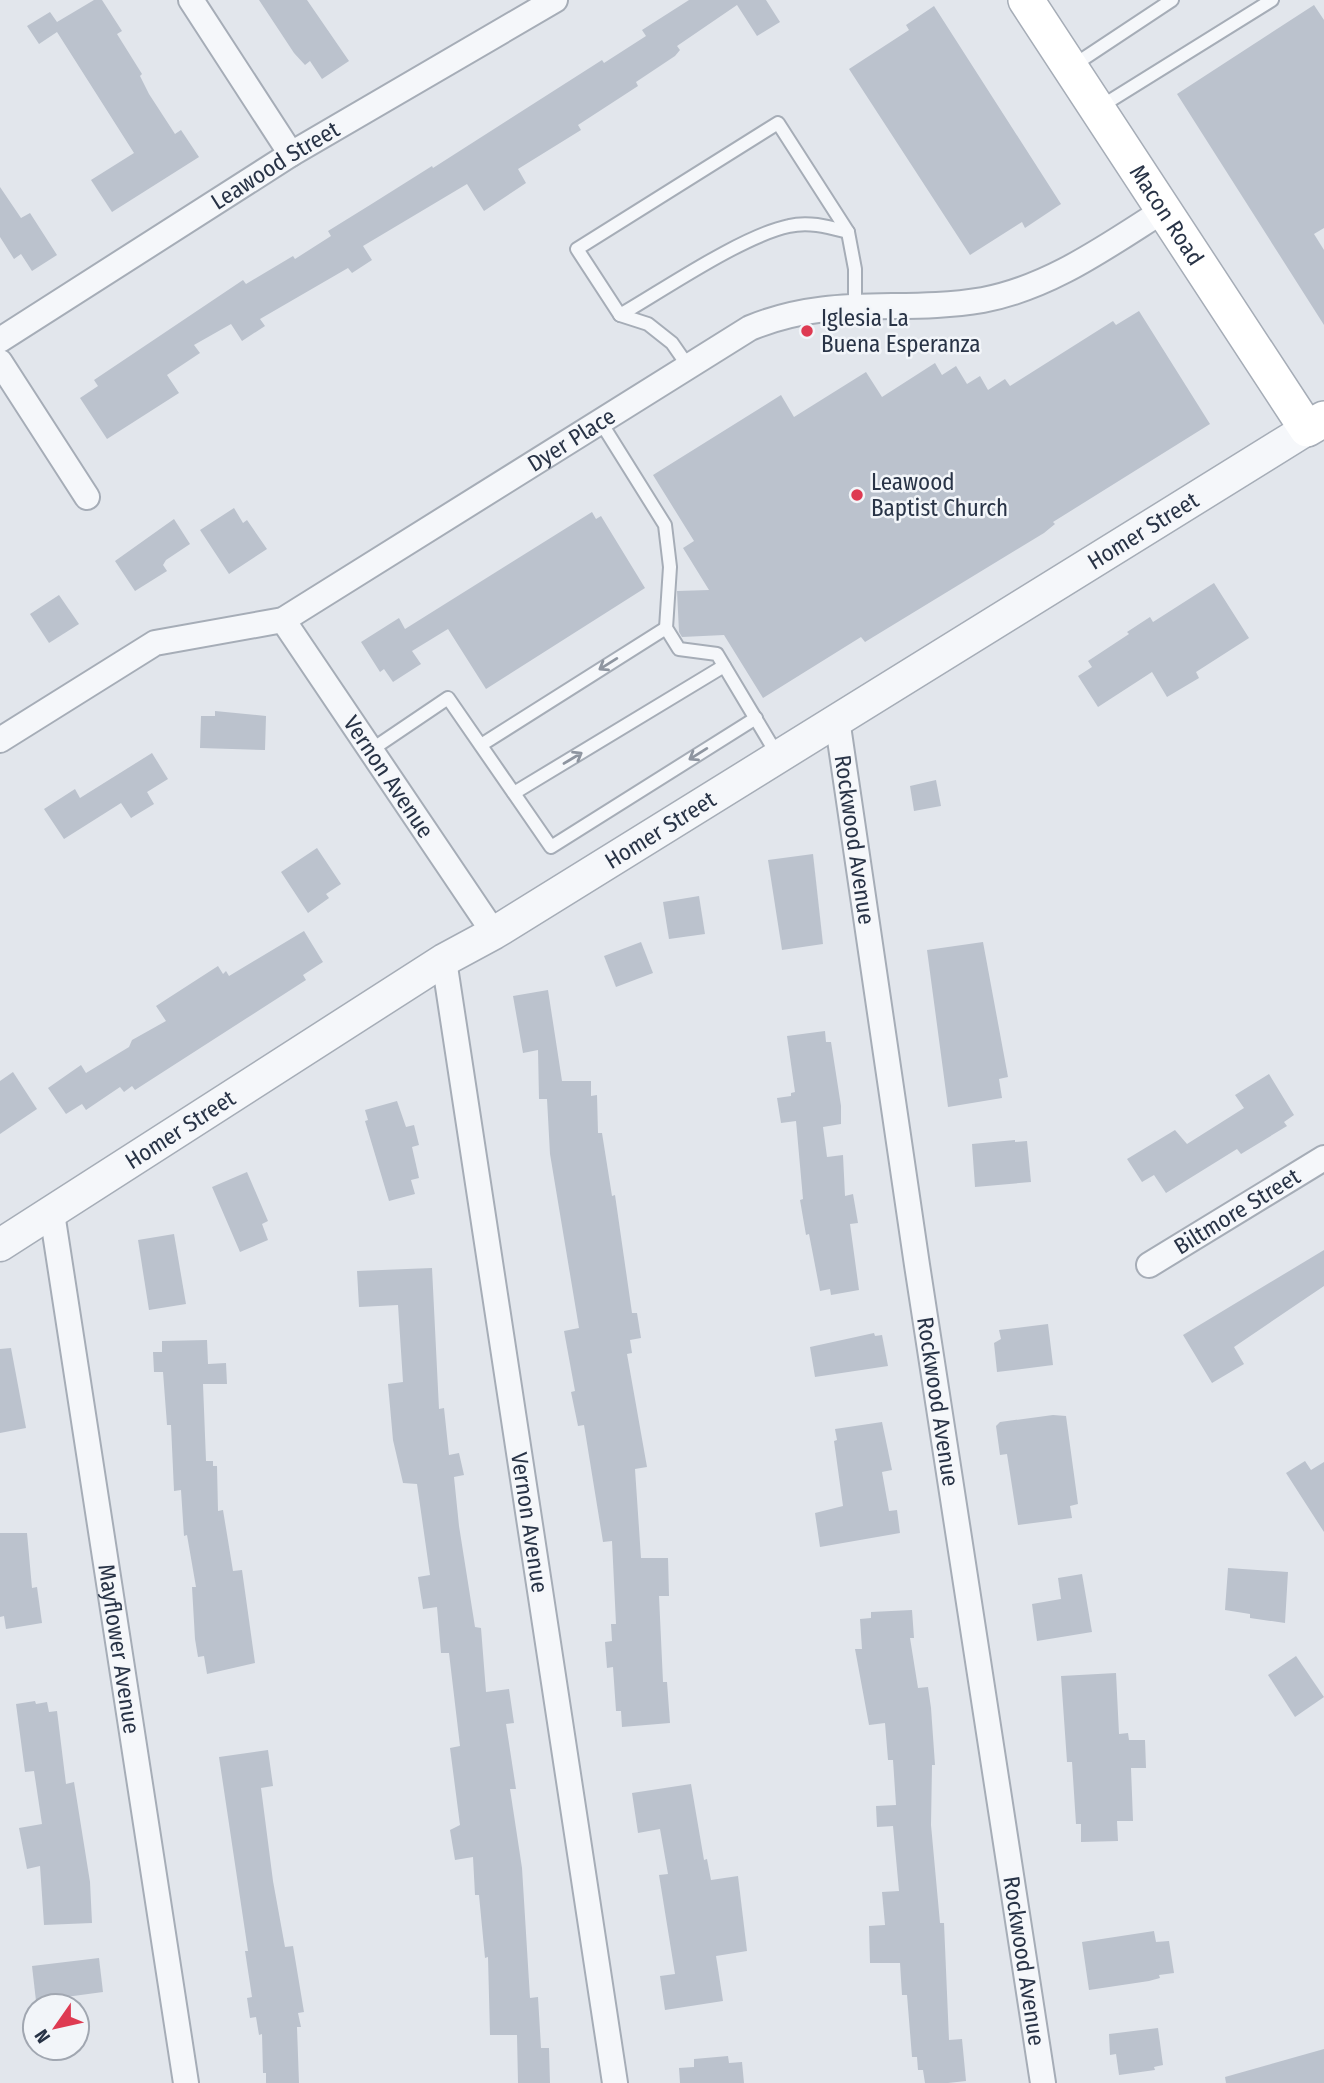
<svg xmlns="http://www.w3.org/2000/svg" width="1324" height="2083" viewBox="0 0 1324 2083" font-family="'Fira Sans Condensed',sans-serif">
  <rect width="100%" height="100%" fill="#e2e6ec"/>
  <g fill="#bbc2cd">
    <path d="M94 0H102L122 31 117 34 142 74 140 76 149 94 175 134 181 130 199 157 112 212 91 180 134 153 57 32 39 44 27 26 50 12 57 22Z"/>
    <path d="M259 0H307L349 61 322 79 310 61 305 65 294 53Z"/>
    <path d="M689 0H766L780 22 757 36 737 5 677 46 680 50 675 56 636 82 638 86 578 125 581 130 518 169 526 183 484 211 467 184 363 246 372 260 352 273 348 268 260 319 265 326 242 341 231 324 194 345 200 353 167 375 179 393 107 439 80 398 98 386 94 380 243 280 246 284 293 256 295 259 331 236 328 231 370 205 432 166 433 168 602 60 604 63 646 36 642 30Z"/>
    <path d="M1314 5 1324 20V228L1314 234 1324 250V325L1177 94Z"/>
    <path d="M934 6 1061 204 1025 228 1022 222 970 255 849 69 909 30 906 25Z"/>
    <path d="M0 187 21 218 30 213 57 255 32 271 21 254 14 259 0 237Z"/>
    <path d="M1139 311 1210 424 1053 522 1055 524 1044 533 865 642 861 637 763 698 724 635 682 637 679 632 677 591 709 590 683 548 694 541 653 475 781 395 794 417 866 372 882 397 935 363 942 375 956 366 967 384 980 376 988 390 1005 379 1010 386 1113 321 1116 325Z"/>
    <path d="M234 508 243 523 247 520 267 549 229 574 200 530Z"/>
    <path d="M592 512 596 519 601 516 645 588 486 689 448 629 412 651 421 664 393 682 384 669 380 672 361 642 399 618 405 629Z"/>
    <path d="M174 519 190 544 166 560 163 565 167 571 135 591 115 561Z"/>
    <path d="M1214 583 1249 638 1196 672 1199 678 1167 697 1152 672 1098 707 1078 676 1092 667 1088 661 1129 634 1127 632 1150 617 1153 622Z"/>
    <path d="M59 595 79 624 49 643 30 614Z"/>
    <path d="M215 711 266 716 265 750 200 748 201 716H215Z"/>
    <path d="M152 753 168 779 147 792 154 804 131 818 121 803 64 839 44 809 75 789 80 798Z"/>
    <path d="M936 780 941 806 914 811 910 786Z"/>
    <path d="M317 848 341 884 326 894 329 898 308 913 281 872Z"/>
    <path d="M813 854 823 944 782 950 768 860Z"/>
    <path d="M699 896 705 934 669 939 663 902Z"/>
    <path d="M304 931 323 962 303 975 306 980 135 1090 132 1086 124 1092 120 1087 86 1110 82 1104 66 1114 48 1088 81 1065 86 1073 129 1047 132 1040 166 1021 156 1006 218 966 223 974 226 971 229 976Z"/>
    <path d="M641 942 653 973 616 987 604 956Z"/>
    <path d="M983 942 1008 1077 999 1079 1002 1098 948 1107 927 950Z"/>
    <path d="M548 990 562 1081H591V1096L597 1095 598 1133H602L612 1196 615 1195 632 1313H637L641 1338 630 1340 632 1353 627 1354 647 1467 635 1469 641 1558H668L669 1596H659L663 1682H667L670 1723 622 1727 621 1711H616L613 1667 607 1668 605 1642 612 1641 611 1624H616L612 1541 603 1542 584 1425 578 1426 571 1392 575 1391 564 1331 579 1328 550 1154 547 1099H539L538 1050 523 1053 513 996Z"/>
    <path d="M825 1031 826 1042H831L841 1106V1124L823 1127 827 1157 843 1155 845 1196 853 1194 858 1223 850 1224 859 1290 831 1295 830 1289 820 1291 809 1234 806 1235 800 1200 803 1199 796 1121 781 1123 777 1098 791 1096V1093L795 1092 787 1036Z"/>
    <path d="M13 1072 37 1109 0 1134V1081Z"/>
    <path d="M1269 1074 1294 1115 1284 1122 1287 1126 1241 1154 1237 1149 1166 1193 1154 1175 1142 1182 1127 1159 1175 1130 1187 1144 1244 1108 1235 1095Z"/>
    <path d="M397 1101 406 1127 414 1125 419 1145 412 1147 419 1178 411 1180 415 1194 389 1201 365 1121 368 1120 365 1110Z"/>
    <path d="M1015 1140V1142L1027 1141 1031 1182 975 1187 972 1144Z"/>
    <path d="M247 1172 268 1221 262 1224 268 1240 240 1252 212 1187Z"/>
    <path d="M174 1234 186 1304 149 1310 138 1240Z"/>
    <path d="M1324 1250V1286L1234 1347 1244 1364 1212 1383 1183 1335Z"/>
    <path d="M432 1268 439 1409 444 1408 449 1455 459 1453 464 1475 454 1477 459 1526 475 1627 481 1628 486 1692 509 1689 514 1723 506 1724 516 1789H510L522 1868 530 1998 538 1997 541 2048H549L550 2083H518L517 2035H490L488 1957 485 1958 479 1895H475L473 1857 455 1860 450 1830 460 1825 450 1748 460 1746 449 1653H441L437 1607 423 1609 418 1577 430 1575 417 1484 403 1483 393 1440 388 1384 403 1382 398 1305 359 1307 357 1271Z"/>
    <path d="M1048 1324 1053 1365 997 1372 994 1343 1001 1339 999 1330Z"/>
    <path d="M874 1333 875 1336 882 1335 888 1366 815 1377 810 1347Z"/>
    <path d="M207 1340 208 1364 226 1363 227 1384H203L206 1461H213V1466H217L218 1511 223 1510 233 1571 242 1570 255 1663 207 1674 204 1656 198 1657 195 1639 192 1587H196L187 1535 184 1536 181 1490 174 1491 171 1425H167L163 1372H154L153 1352H162V1341Z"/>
    <path d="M11 1348 26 1428 0 1433V1349Z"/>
    <path d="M1053 1415 1066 1416 1078 1504 1070 1506 1072 1518 1018 1525 1007 1454 1000 1455 996 1426 1000 1422Z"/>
    <path d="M882 1422 892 1470 882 1472 889 1511 897 1510 900 1533 820 1547 815 1513 843 1506 834 1441 837 1440 835 1429Z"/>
    <path d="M1305 1461 1311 1470 1324 1462V1532L1286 1473Z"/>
    <path d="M0 1533H27L32 1588 37 1587 42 1623 6 1629 4 1616 0 1617Z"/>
    <path d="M1228 1568 1288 1572 1285 1623 1250 1618V1614L1225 1610Z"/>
    <path d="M1082 1574 1092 1632 1037 1641 1032 1604 1061 1599 1058 1578Z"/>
    <path d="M912 1610 914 1638H910L918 1688 928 1687 931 1708 935 1765H932L931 1825 940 1923H944L949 2040 962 2039 966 2081 948 2083H925L923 2070H918L917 2057H912L907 1995H902L900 1963H870L869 1926 885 1925 882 1892 899 1891 893 1826 877 1827 876 1806 896 1805 893 1760H888L885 1723 869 1725 855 1649H862L860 1619 871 1618V1612Z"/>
    <path d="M1296 1656 1324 1697 1295 1717 1268 1675Z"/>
    <path d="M1116 1673 1119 1734 1128 1733 1129 1740H1145L1146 1768H1131L1133 1821H1117L1118 1841 1081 1842V1824H1076L1072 1762H1067L1061 1676Z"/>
    <path d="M35 1701 36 1704 47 1702 49 1712 57 1711 66 1784 74 1782 90 1882 92 1923 44 1925 40 1866 27 1869 19 1828 42 1824 34 1771 25 1772 16 1704Z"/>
    <path d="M268 1750 273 1786 261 1788 273 1881 285 1947 293 1946 304 2012 298 2013 301 2027H297L299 2083H266V2073H263L262 2034 259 2035 256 2017 250 2018 247 1998 252 1997 245 1951H248L219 1757Z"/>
    <path d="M691 1784 704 1860 707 1859 711 1880 738 1876 747 1951 716 1956 723 2001 665 2010 660 1976 675 1974 659 1875 668 1874 660 1829 638 1833 632 1793Z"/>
    <path d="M1154 1931 1156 1942 1169 1941 1174 1973 1159 1975 1160 1978 1149 1981 1089 1990 1082 1942Z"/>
    <path d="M99 1958 103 1992 36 2001 32 1966Z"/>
    <path d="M1158 2028 1163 2065 1154 2067 1155 2070 1119 2075 1116 2054 1110 2055 1109 2034Z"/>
    <path d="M1324 2049V2083H1226L1225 2077Z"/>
    <path d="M728 2056 729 2063 742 2062 744 2083H680L679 2068 694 2067V2059Z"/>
  </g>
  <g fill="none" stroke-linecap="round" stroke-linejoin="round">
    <g stroke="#a6adb7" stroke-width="16">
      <g id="service">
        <path d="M1071 67 1172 0"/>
        <path d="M1100 107 1272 0"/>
        <path d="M620 315C665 289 742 236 789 226 809 221 829 227 848 232"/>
        <path d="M688 366 672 343 648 324 620 315 577 249 778 123 848 232 855 269V305"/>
        <path d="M600 421 665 525 670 567 666 628 679 649 717 654 778 756"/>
        <path d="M481 745 666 628"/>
        <path d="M371 750 448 698 551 847 756 718"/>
        <path d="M514 793 724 666"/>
      </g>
    </g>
    <g stroke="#a6adb7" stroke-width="28">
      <g id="minor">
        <path d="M191 0 291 154"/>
        <path id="s1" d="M0 340 291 154 555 0"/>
        <path d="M0 362 87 497"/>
        <path id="s2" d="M283 620 494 933"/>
        <path id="s3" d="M837 719 917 1265 1043 2083"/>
        <path id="s4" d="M0 740 155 643 283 620 750 328C833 294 900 314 983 300 1051 287 1107 246 1164 210"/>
        <path id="s5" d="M444 960 615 2083"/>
        <path id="s6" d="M52 1213 186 2083"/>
        <path id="s7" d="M1149 1265 1324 1158"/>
      </g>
    </g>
    <g stroke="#a6adb7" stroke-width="35">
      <g id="tertiary">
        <path id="s8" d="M0 1245 444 960 494 933 1307 429"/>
      </g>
    </g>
    <g stroke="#a6adb7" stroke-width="38">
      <g id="secondary">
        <path id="s9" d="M1026 0 1307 429 1324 419"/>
      </g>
    </g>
    <use href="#service" stroke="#f5f7fa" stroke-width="12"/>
    <use href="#minor" stroke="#f5f7fa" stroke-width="24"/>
    <use href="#tertiary" stroke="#f5f7fa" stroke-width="32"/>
    <use href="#secondary" stroke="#fff" stroke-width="35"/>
  </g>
  <defs><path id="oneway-shaft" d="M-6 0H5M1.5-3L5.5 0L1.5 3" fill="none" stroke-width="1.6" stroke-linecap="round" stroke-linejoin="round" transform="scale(1.75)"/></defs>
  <g stroke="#8e95a0">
    <use href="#oneway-shaft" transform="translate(608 664) rotate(148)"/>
    <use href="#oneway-shaft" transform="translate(698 754) rotate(148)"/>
    <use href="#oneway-shaft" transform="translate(573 758) rotate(-31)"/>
  </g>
  <g fill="#de3a52" stroke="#f2f5f9" stroke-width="2.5">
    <circle cx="807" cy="331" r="7"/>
    <circle cx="857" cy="495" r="7"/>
  </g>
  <g text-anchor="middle" stroke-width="5" stroke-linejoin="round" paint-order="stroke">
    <g font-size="23" fill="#283346" stroke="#f2f5f9">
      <text dy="8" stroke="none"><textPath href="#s1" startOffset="326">Leawood Street</textPath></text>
      <text dy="8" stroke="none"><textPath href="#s9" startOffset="257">Macon Road</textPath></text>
      <text dy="8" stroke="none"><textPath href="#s4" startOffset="653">Dyer Place</textPath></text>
      <text dy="8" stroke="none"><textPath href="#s8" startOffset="1348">Homer Street</textPath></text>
      <text dy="8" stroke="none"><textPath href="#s2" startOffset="189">Vernon Avenue</textPath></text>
      <text dy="8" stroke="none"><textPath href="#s8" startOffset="780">Homer Street</textPath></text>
      <text dy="8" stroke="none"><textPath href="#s3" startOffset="122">Rockwood Avenue</textPath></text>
      <text dy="8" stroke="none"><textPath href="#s8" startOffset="214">Homer Street</textPath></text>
      <text dy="8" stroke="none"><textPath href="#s7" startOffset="103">Biltmore Street</textPath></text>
      <text dy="8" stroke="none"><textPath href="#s3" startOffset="690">Rockwood Avenue</textPath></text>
      <text dy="8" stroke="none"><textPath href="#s5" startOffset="569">Vernon Avenue</textPath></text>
      <text dy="8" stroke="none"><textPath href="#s6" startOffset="441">Mayflower Avenue</textPath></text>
      <text dy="8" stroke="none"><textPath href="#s3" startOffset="1256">Rockwood Avenue</textPath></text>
    </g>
    <g font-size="23" fill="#283346" stroke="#f2f5f9" text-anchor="start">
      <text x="821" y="326">Iglesia La<tspan x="821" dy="26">Buena Esperanza</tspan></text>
      <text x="871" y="490">Leawood<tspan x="871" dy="26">Baptist Church</tspan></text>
    </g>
  </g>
  <g transform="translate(56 2027) rotate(236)"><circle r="33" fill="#f2f5f9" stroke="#a1a7b1" stroke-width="2"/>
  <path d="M0-5L12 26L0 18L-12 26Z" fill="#de3a52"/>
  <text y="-10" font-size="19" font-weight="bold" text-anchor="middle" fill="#283346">N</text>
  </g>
</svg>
